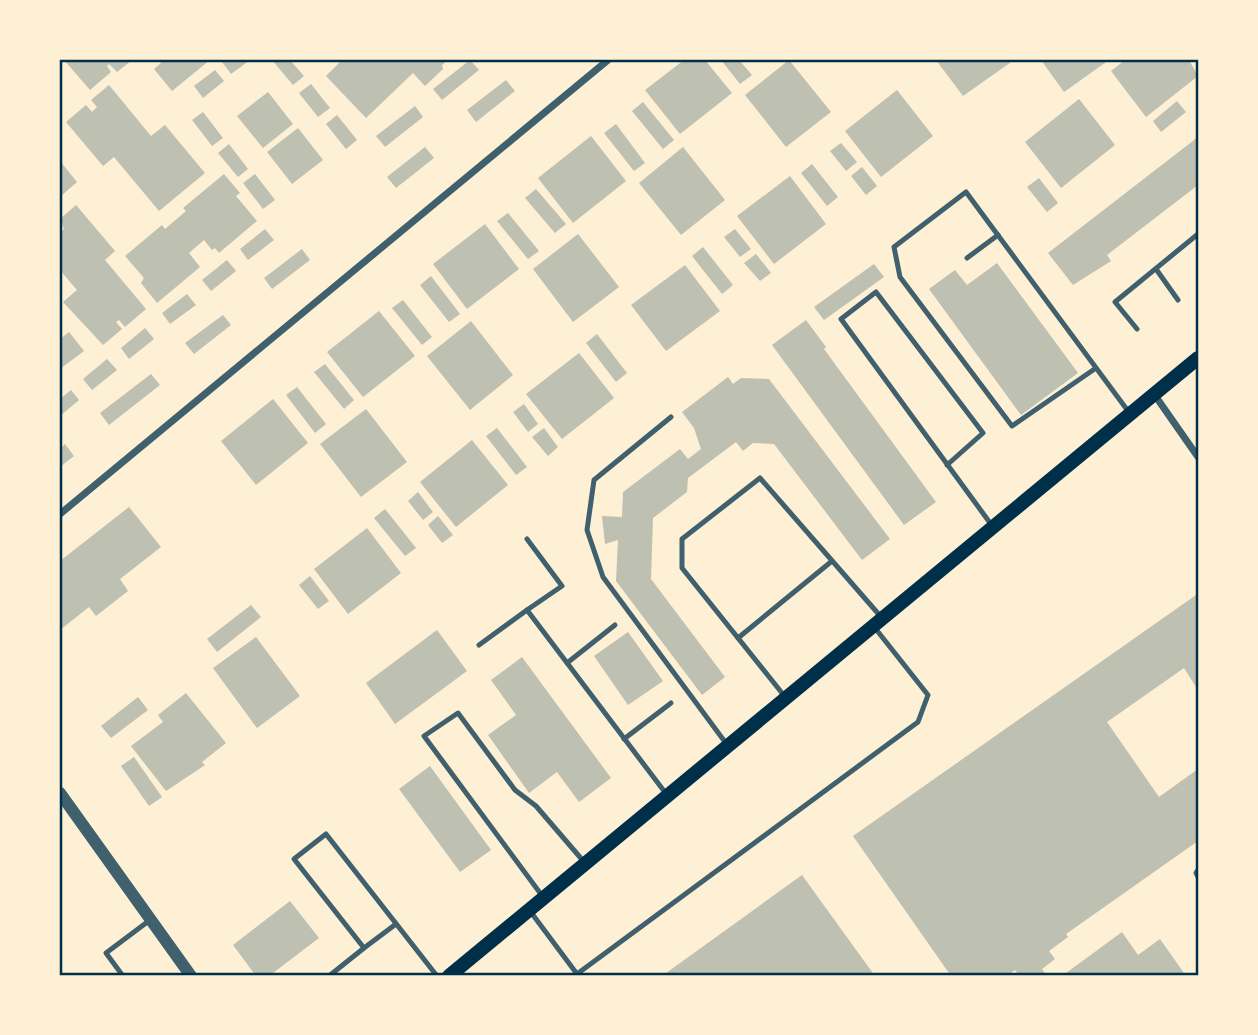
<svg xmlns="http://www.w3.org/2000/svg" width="1258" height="1035" viewBox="0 0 1258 1035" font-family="'Archivo Narrow',sans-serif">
  <rect width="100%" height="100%" fill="#fdf0d5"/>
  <g fill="#bec0b2">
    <path d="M64 60H132L117 72 109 64 107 66 111 72 90 90Z"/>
    <path d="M158 60H210L172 91 154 69 161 63Z"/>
    <path d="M225 60H250L231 74 222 62Z"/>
    <path d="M272 60H290L304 76 293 85Z"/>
    <path d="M342 60H448L442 65 443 69 425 86 413 73 366 118 326 76Z"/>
    <path d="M470 60 479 70 442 100 433 89Z"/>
    <path d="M684 60H705L732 93 680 134 645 90Z"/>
    <path d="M721 60H739L752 75 740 84Z"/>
    <path d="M789 60 831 112 786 147 745 95Z"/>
    <path d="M936 60H1014L963 96Z"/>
    <path d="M1041 60H1109L1064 92Z"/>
    <path d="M1125 60H1189L1198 76 1146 117 1111 71Z"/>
    <path d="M215 70 224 81 203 98 194 86Z"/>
    <path d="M506 80 515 91 476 122 467 110Z"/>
    <path d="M311 84 330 108 318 117 299 93Z"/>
    <path d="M109 85 151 136 165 125 205 173 159 211 114 157 103 166 66 122 86 105 92 112 97 107 91 100Z"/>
    <path d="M897 90 933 136 881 177 845 131Z"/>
    <path d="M268 92 293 124 263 148 237 116Z"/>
    <path d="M1079 99 1115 145 1061 188 1025 142Z"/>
    <path d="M1177 101 1186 112 1161 132 1153 121Z"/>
    <path d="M643 102 674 140 663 149 632 111Z"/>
    <path d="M415 106 423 117 385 147 376 136Z"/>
    <path d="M203 112 223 138 212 146 192 120Z"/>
    <path d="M337 115 357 140 346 149 326 124Z"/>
    <path d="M616 124 645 163 634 171 604 133Z"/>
    <path d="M298 128 323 160 292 184 267 152Z"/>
    <path d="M591 136 626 181 573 223 538 178Z"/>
    <path d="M1198 137V185L1107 255 1111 261 1073 285 1048 253Z"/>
    <path d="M841 143 857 162 846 171 830 151Z"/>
    <path d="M229 144 248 169 238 177 218 153Z"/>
    <path d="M425 147 434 158 396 188 387 177Z"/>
    <path d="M683 147 725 200 681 235 639 183Z"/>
    <path d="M60 161 77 182 60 197Z"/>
    <path d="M812 164 838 197 827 206 801 173Z"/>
    <path d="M862 167 877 186 866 195 851 176Z"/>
    <path d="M224 174 240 193 236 196 257 221 219 253 215 248 212 250 204 240 189 253 200 267 157 303 141 283 144 278 125 256 162 225 165 229 186 211 183 208Z"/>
    <path d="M255 174 275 200 263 209 243 183Z"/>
    <path d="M790 176 826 224 774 264 737 216Z"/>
    <path d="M1039 178 1058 203 1047 212 1027 187Z"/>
    <path d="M536 189 566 224 555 233 525 198Z"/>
    <path d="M76 205 115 251 105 260 146 309 125 327 119 320 116 322 122 329 103 345 63 302 77 290 60 270V232L64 229 60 219Z"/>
    <path d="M508 213 539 251 528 259 497 221Z"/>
    <path d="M485 224 519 269 467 309 433 264Z"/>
    <path d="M265 229 274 240 248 260 240 249Z"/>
    <path d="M735 229 751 249 740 257 724 237Z"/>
    <path d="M578 234 619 287 573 322 533 269Z"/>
    <path d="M703 247 733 285 722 294 692 256Z"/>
    <path d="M302 249 310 260 272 289 264 278Z"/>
    <path d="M756 254 771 273 760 281 744 263Z"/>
    <path d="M227 260 236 271 211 291 202 280Z"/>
    <path d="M997 263 1078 373 1021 415 929 289 955 270 967 285Z"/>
    <path d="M874 264 884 277 824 320 814 307Z"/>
    <path d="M685 265 720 311 666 351 631 305Z"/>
    <path d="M431 276 460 314 449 322 420 285Z"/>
    <path d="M187 294 196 305 170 324 162 313Z"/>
    <path d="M403 300 432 337 422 345 392 308Z"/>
    <path d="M379 311 415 356 363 397 327 352Z"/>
    <path d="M223 315 231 325 194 354 185 343Z"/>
    <path d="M806 320 826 347 824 349 936 502 904 525 772 345Z"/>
    <path d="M471 321 513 375 470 410 427 356Z"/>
    <path d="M145 328 154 339 129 359 121 348Z"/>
    <path d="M69 332 84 351 60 369V339Z"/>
    <path d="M597 334 627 373 616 382 586 343Z"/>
    <path d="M579 353 614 398 562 439 526 394Z"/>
    <path d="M107 359 117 370 92 390 83 379Z"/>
    <path d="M325 364 354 400 344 409 314 372Z"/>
    <path d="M151 374 160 385 109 425 100 413Z"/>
    <path d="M728 377 733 384 741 378 769 379 890 539 862 560 774 444 753 443 743 451 736 442 688 478 687 492 653 518 651 579 725 677 702 695 616 581 618 540 605 544 602 516 622 517 623 492 680 449 688 459 701 449 694 428 682 412Z"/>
    <path d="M297 387 326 424 315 433 286 395Z"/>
    <path d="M71 390 79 400 60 416V399Z"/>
    <path d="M273 399 308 443 256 485 221 441Z"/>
    <path d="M524 404 538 424 528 432 513 412Z"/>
    <path d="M366 409 407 462 361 497 320 444Z"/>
    <path d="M497 428 527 467 516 475 486 436Z"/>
    <path d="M544 428 558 447 548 456 532 437Z"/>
    <path d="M472 440 508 485 456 527 420 482Z"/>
    <path d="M65 444 74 456 60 467V449Z"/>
    <path d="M418 492 433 512 423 520 408 501Z"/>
    <path d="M129 507 161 547 120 579 128 591 96 616 89 607 60 630V561Z"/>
    <path d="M385 509 416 548 405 556 374 518Z"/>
    <path d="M438 516 453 535 442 543 428 525Z"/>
    <path d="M367 528 401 573 348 614 314 569Z"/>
    <path d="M310 576 329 601 318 609 299 585Z"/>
    <path d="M1196 595 1198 690 1184 668 1107 722 1159 797 1198 769V841L1066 934 1068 937 1049 951 1055 959 1042 969 1047 976H1019L1015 970 1007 976H951L853 836Z"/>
    <path d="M251 605 261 617 217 652 207 639Z"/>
    <path d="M437 630 467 671 395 724 366 683Z"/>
    <path d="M628 632 663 681 628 705 594 656Z"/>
    <path d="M256 637 300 696 257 728 213 668Z"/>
    <path d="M522 657 611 778 579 802 557 772 529 793 488 735 516 715 491 680Z"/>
    <path d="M186 693 226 743 202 762 205 765 166 791 131 746 163 722 158 715Z"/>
    <path d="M138 697 148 710 111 738 101 726Z"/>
    <path d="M134 757 162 797 149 806 121 766Z"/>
    <path d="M430 766 491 850 460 872 399 789Z"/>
    <path d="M802 875 875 976H662Z"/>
    <path d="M290 901 319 938 269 976H256L233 945Z"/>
    <path d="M1122 932 1138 955 1160 939 1186 976H1062Z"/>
  </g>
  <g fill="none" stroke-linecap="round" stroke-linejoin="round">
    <g stroke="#3f606c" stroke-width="5">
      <path d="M967 258 998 235"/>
      <path d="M1156 269 1178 300"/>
      <path d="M1137 329 1115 302 1198 234"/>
      <path d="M1096 368 1012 426 900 277 894 247 966 192 1128 411"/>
      <path d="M671 417 594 480 587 530 603 577 728 746"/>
      <path d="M947 465 983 433 876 292 841 319 993 527"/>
      <path d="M527 610 562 586 527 539"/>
      <path d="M738 638 832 561"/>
      <path d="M479 645 527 610 667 795"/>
      <path d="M567 663 615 625"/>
      <path d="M786 698 682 568V539L760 478 882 618"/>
      <path d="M624 739 671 703"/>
      <path d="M1198 870 1196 873 1198 877"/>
      <path d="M543 897 424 736 458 713 515 790 536 806 585 863"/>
      <path d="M530 911 577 974 918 722 928 695 875 628"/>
      <path d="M364 948 396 924"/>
      <path d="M123 976 106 953 150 920"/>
      <path d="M329 976 364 948 294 859 326 834 437 976"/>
    </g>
    <g stroke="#3f606c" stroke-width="7">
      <path d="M1154 394 1198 457"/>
      <path d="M60 514 608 60"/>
    </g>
    <path stroke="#3f606c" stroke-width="12" d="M60 793 191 976"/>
    <path stroke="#003049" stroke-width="14" d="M449 976 1198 358"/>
  </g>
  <rect width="1258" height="1035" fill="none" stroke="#fdf0d5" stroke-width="122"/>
  <rect x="61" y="61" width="1136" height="913" fill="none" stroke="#003049" stroke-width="2.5"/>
</svg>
